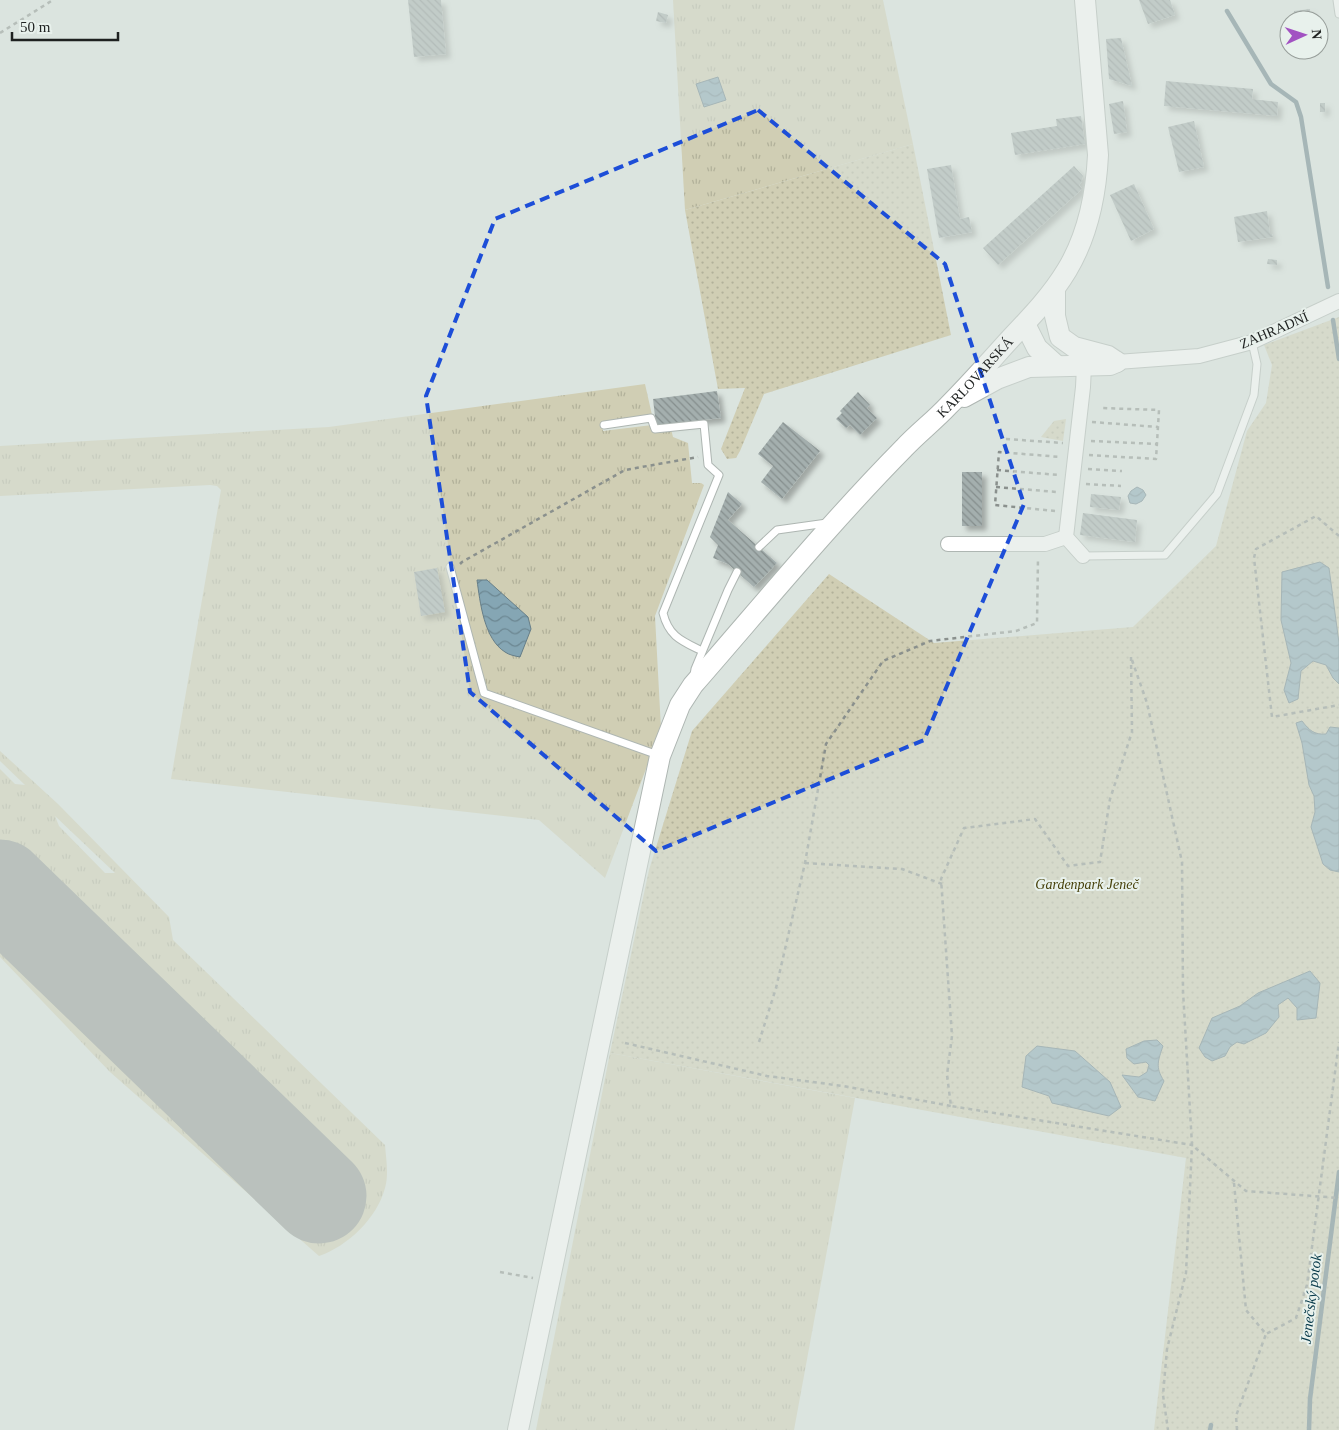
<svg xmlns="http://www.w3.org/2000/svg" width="1339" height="1430" viewBox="0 0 1339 1430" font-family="Georgia,serif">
  <defs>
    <pattern id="grass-tufts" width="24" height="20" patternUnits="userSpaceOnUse" patternTransform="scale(1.25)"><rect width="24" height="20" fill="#d0ceb4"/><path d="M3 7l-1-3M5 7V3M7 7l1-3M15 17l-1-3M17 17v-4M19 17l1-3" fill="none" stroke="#b2b19a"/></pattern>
    <pattern id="park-dots" width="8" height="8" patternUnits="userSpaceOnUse" patternTransform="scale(1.25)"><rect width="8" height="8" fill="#d0ceb4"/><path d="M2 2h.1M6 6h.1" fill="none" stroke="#b2b19a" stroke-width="1.8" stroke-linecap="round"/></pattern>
    <pattern id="water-waves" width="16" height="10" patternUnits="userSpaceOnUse" patternTransform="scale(1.25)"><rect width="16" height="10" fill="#85a6b4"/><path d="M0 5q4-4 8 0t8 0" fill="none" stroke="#6c8792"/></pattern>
    <pattern id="building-back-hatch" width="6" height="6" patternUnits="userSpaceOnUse" patternTransform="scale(1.25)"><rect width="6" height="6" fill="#a4afae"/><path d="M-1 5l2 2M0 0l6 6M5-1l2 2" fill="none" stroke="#858e8d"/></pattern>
    <filter id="shadow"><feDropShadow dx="4.5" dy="4.5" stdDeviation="2.5" flood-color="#0004"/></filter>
  </defs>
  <rect width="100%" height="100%" fill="#dbe4df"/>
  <g fill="url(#grass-tufts)" fill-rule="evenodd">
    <path d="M673 0H883L913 144 685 210Z"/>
    <path d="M645 384 652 415 602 422 603 431 652 425 671 429 673 437 688 443 692 483H701L704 485 655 616 661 729 605 878 539 820 171 779 221 490 217 486 210 485 0 496V446L329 427Z"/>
    <path d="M0 751 58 804 169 917 173 940 385 1145C386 1159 389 1174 385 1188 377 1218 348 1246 319 1256L110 1072 0 957V769L15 784 25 785 0 761ZM55 816 115 873H105L59 826Z"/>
    <path d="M610 1053 855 1098 794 1430H536Z"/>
  </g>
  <g fill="url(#park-dots)">
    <path d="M913 144 951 335 764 394 740 451 736 458 727 459 721 449 745 388 718 389 685 210Z"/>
    <path d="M1339 317V1430H1154L1186 1158 610 1053 649 870 692 731 829 574 934 643 1133 627 1216 546 1247 431 1266 403 1272 365 1264 345Z"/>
    <path d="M1066 419 1063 441 1041 437 1054 421Z"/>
  </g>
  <g fill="url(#water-waves)" stroke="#667e88">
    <path d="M718 77 726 100 704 107 696 84Z"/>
    <path d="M1137 487 1143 490 1146 495 1142 501 1136 504 1130 503 1128 496 1131 491Z"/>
    <path d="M1320 562 1329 568 1339 643V684L1333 678 1326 665 1313 661 1301 671 1298 699 1289 703 1284 690 1291 663 1281 620 1282 572Z"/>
    <path d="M477 580H487L528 617 531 629 520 657C515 656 509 655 505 652 484 639 480 602 477 580Z"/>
    <path d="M1302 721C1309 730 1314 735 1326 734L1330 727 1339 728V872L1330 870 1323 864 1311 827 1315 812 1314 796 1309 785 1302 743 1296 723Z"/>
    <path d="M1310 971 1320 983 1316 1018 1297 1020V1008L1288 998 1278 1005 1279 1017 1266 1033 1244 1044 1237 1042 1230 1047 1225 1056 1212 1061 1205 1057 1199 1048 1212 1018 1240 1006 1258 993Z"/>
    <path d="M1157 1040 1163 1046C1158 1061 1155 1067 1164 1081L1155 1101 1138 1097 1122 1075 1139 1077 1147 1072 1149 1065 1146 1062 1134 1064 1127 1058 1126 1049 1144 1041Z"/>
    <path d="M1037 1046 1075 1051 1110 1082 1121 1107 1109 1116 1052 1103 1049 1096 1022 1087 1026 1056Z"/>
  </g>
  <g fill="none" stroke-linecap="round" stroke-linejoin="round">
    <g stroke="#667e88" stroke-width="4.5">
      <path d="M1227 11 1271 84 1296 102 1301 117 1328 287"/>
      <path d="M1333 320 1339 359"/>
      <path d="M1210 1430 1211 1425"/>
      <path d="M1309 1430 1310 1399 1339 1172"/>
    </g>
    <path stroke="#929894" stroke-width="95" d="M0 887 319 1196"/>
  </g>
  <g fill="url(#building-back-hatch)" filter="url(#shadow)">
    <path d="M408 0H441L446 54 414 57Z"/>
    <path d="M1139 0H1170L1175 15 1148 24Z"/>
    <path d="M1310 9 1311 20H1295L1294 11Z"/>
    <path d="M658 12 668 15 666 23 656 21Z"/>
    <path d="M1289 25V41L1286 42 1283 26Z"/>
    <path d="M1121 38 1132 86 1109 79 1106 39Z"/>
    <path d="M1166 81 1253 89 1252 99 1278 102 1277 116 1164 106Z"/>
    <path d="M1123 101 1127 132 1114 134 1109 104Z"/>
    <rect x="1320" y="103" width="5" height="9"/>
    <path d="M1081 116 1085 144 1015 155 1011 133 1057 126 1056 119Z"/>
    <path d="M1194 121 1204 167 1179 172 1168 127Z"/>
    <path d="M951 165 960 219 969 217 972 232 939 238 927 169Z"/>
    <path d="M1074 166 1083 176 1081 183 1079 185 1082 189 998 265 983 248Z"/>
    <path d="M1134 184 1154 229 1131 241 1110 195Z"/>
    <path d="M1267 211 1270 234H1272L1273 237 1238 242 1234 217Z"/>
    <path d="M1268 259 1277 260V265L1267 264Z"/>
    <path d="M717 391 721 418 656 425 653 399Z"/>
    <path d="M858 392 870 405 867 408 877 418 860 435 850 425 846 428 836 419 842 413 840 411Z"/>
    <path d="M783 422 820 451 782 499 761 482 773 466 758 454Z"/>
    <rect x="962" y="472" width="20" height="54"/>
    <path d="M728 492 742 504 728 520 777 563 754 587 728 564 713 558 718 545 710 537Z"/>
    <path d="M1091 494 1121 497 1119 510 1090 507Z"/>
    <path d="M1083 513 1137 520 1135 542 1080 535Z"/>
    <path d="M437 568 445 612 421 616 414 572Z"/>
  </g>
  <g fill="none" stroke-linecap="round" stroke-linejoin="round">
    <g stroke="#aeb6b2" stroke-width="9">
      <g id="service">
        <path d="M1337 0 1339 14"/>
        <path d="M604 425 651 418 655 429 704 424 708 465 719 475 663 613C669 637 682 641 702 651"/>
        <path d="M759 547 777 530 827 523"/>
        <path d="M1083 556 1165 555 1217 494 1254 395 1257 364 1252 342"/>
        <path d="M450 567 484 693 658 755"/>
        <path d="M694 675 695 669 728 590 737 572"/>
      </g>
    </g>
    <g stroke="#aeb6b2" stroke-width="16">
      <g id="minor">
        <path d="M1117 362 1199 356 1252 342 1339 301"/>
        <path d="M948 544H1045L1066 537"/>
        <path d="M1083 556 1066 537 1083 387 1084 366"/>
      </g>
    </g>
    <g stroke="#aeb6b2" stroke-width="22">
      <g id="secondary">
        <path d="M1055 290V316L1060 337 1074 347 1108 356 1117 362"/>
        <path d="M1025 324 1037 348 1057 366"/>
        <path d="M964 397 997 379 1029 367 1110 365 1117 362"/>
        <path id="s1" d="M518 1430 660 756 680 705 693 685C762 606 830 523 904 448 918 433 934 421 948 406 970 384 991 360 1012 337 1032 316 1052 295 1067 270 1088 235 1096 195 1098 155L1085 0"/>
      </g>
    </g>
    <g stroke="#8a908d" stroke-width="2.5" stroke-dasharray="4 4" stroke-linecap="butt">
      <path d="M0 33 53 0"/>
      <path d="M1092 422 1158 427"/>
      <path d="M1006 439 1063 443"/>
      <path d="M1091 441 1157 444"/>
      <path d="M1089 455 1156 459 1159 410 1101 408"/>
      <path d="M1088 469 1122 471"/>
      <path d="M997 470 1059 475"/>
      <path d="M1086 484 1121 486"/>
      <path d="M996 487 1057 492"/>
      <path d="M1055 511 995 505 999 452 1061 457"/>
      <path d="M1339 536 1316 516 1256 549 1254 558 1272 717 1339 705"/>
      <path d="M460 564 462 562 625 470 698 457"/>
      <path d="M1131 657 1132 732 1110 799 1100 862 1068 866 1035 819 964 828 941 879 952 1036 947 1075 951 1106 1192 1145 1186 1273 1167 1349 1163 1395 1168 1430"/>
      <path d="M1132 660 1147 703 1182 862 1183 991 1192 1145 1246 1191 1339 1198"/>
      <path d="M805 863 902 869 942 884"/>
      <path d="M759 1042 776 988 805 863 826 744 883 661 930 641 1016 631 1037 623 1038 558"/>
      <path d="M625 1043 767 1076 843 1086 951 1106"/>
      <path d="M1234 1183 1246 1310 1266 1334 1296 1318 1307 1285 1339 1042"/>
      <path d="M500 1272 533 1278"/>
      <path d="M1237 1430 1236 1416 1266 1334"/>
    </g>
    <use href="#service" stroke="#fff" stroke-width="7"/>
    <use href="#minor" stroke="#fff" stroke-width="14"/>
    <use href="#secondary" stroke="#fff" stroke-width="20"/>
  </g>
  <path d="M0 0H1339V1430H0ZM758 110 945 264 1024 504 924 740 656 851 470 692 426 396 495 219Z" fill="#dbe4df" fill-opacity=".55" fill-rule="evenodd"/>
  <path fill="none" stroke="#1d4ed8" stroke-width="4" stroke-dasharray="10 6" stroke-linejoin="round" d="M758 110 945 264 1024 504 924 740 656 851 470 692 426 396 495 219Z"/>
  <g text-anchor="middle" stroke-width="4" stroke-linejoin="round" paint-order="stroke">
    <g font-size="14" fill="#1e2120" stroke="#e8f1ec">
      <text transform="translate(1274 330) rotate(-23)" y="5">ZAHRADNÍ</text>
      <text dy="5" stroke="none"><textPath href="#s1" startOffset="1185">KARLOVARSKÁ</textPath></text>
    </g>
    <g font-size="14" font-style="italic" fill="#48430d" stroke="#e8f1ec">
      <text x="1087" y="889">Gardenpark Jeneč</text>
    </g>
    <g font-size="15" font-style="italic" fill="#053848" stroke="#e8f1ec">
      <text transform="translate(1311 1299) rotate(-83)" y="5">Jenečský potok</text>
    </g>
  </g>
  <g transform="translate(1304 35) rotate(87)"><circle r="24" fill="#e8f1ec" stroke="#979e9a"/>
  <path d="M0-4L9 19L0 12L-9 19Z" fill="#a252c2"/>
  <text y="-8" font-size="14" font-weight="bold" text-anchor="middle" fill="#1e2120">N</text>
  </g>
  <path d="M12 32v8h106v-8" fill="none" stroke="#1e2120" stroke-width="2.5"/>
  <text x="20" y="32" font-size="15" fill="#1e2120" stroke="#e8f1ec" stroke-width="4" paint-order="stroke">50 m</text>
</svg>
